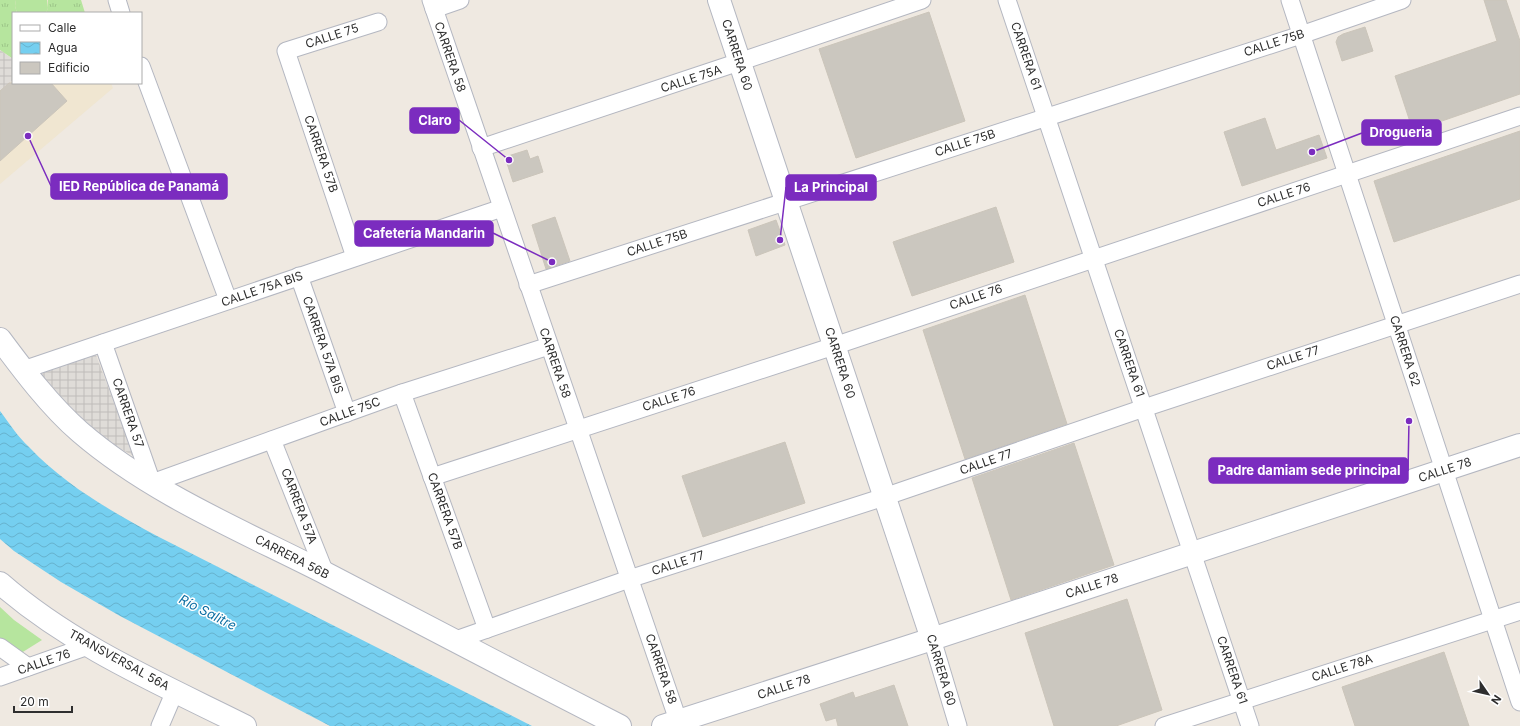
<svg xmlns="http://www.w3.org/2000/svg" width="1520" height="726" viewBox="0 0 1520 726" font-family="Inter,sans-serif">
  <defs>
    <pattern id="grass-tufts" width="24" height="20" patternUnits="userSpaceOnUse"><rect width="24" height="20" fill="#b6e59e"/><path d="M3 7l-1-3M5 7V3M7 7l1-3M15 17l-1-3M17 17v-4M19 17l1-3" fill="none" stroke="#9dc588"/></pattern>
    <pattern id="plaza-grid" width="8" height="8" patternUnits="userSpaceOnUse"><rect width="8" height="8" fill="#dfdcd8"/><path d="M0 4h8M4 0v8" fill="none" stroke="#c0bdba"/></pattern>
    <pattern id="water-waves" width="16" height="10" patternUnits="userSpaceOnUse"><rect width="16" height="10" fill="#75cff0"/><path d="M0 5q4-4 8 0t8 0" fill="none" stroke="#66b2ce"/></pattern>
  </defs>
  <rect width="100%" height="100%" fill="#efe9e1"/>
  <path fill="#f0e6d1" d="M0 0H81L85 13H13V83H111L113 88 0 184Z"/>
  <g fill="url(#grass-tufts)">
    <path d="M0 0H16L15 6 17 13H13V59L0 50Z"/>
    <path d="M48 0H81L85 13H46L48 8Z"/>
  </g>
  <g fill="#b6e59e">
    <path d="M16 0H47L48 8 46 13H17L15 6Z"/>
    <path d="M0 607 14 620 42 640 18 655 0 641Z"/>
  </g>
  <g fill="url(#plaza-grid)">
    <path d="M0 50 13 59V80L0 91Z"/>
    <path d="M96 355 134 456 111 444 76 415 37 372Z"/>
  </g>
  <path fill="url(#water-waves)" d="M0 411C9 423 18 437 29 447 66 486 111 511 157 536L532 726H330L120 616 61 582 14 551 0 539Z"/>
  <g fill="#cbc7bf" stroke="#cbc5ba">
    <path d="M1484 0H1506L1520 41V94L1413 131 1395 76 1497 41Z"/>
    <path d="M929 12 965 121 856 158 819 49Z"/>
    <path d="M1365 27 1373 51 1342 61 1336 42 1338 37 1343 34Z"/>
    <path d="M9 83H51L67 101 0 161V91Z"/>
    <path d="M1265 118 1276 150 1319 135 1327 158 1242 186 1224 132Z"/>
    <path d="M1520 131V199L1394 242 1374 181Z"/>
    <path d="M527 150 530 159 538 156 543 172 513 182 505 157Z"/>
    <path d="M996 207 1014 262 912 296 893 242Z"/>
    <path d="M555 217 570 261 546 269 532 225Z"/>
    <path d="M776 220 785 245 756 256 748 230Z"/>
    <path d="M1025 295 1067 424 965 459 923 330Z"/>
    <path d="M785 442 805 503 703 537 682 476Z"/>
    <path d="M1074 443 1114 565 1011 600 972 478Z"/>
    <path d="M1127 599 1162 710 1116 726H1054L1025 633Z"/>
    <path d="M1444 652 1469 726H1355L1342 687Z"/>
    <path d="M894 685 908 726H838L836 718 826 721 820 704 853 692 855 698Z"/>
  </g>
  <g fill="none" stroke-linecap="round" stroke-linejoin="round">
    <g stroke="#b4b7c1" stroke-width="19">
      <g id="minor">
        <path d="M117 0 121 13"/>
        <path d="M431 0 680 726"/>
        <path d="M1007 0 1250 726"/>
        <path d="M1290 0 1520 702"/>
        <path d="M434 9 460 0"/>
        <path d="M141 66 228 300"/>
        <path d="M481 148 739 62 922 0"/>
        <path d="M355 257 286 51 378 22"/>
        <path d="M299 276 347 413"/>
        <path d="M528 285 1301 35 1402 0"/>
        <path d="M103 343 152 483 402 393 549 346"/>
        <path d="M23 370 502 208"/>
        <path d="M402 393 487 629"/>
        <path d="M272 440 325 573"/>
        <path d="M432 477 834 346 1520 116"/>
        <path d="M932 639 958 726"/>
        <path d="M453 641 629 579 884 497 1144 408 1520 284"/>
        <path d="M0 647 28 667"/>
        <path d="M0 677 88 646"/>
        <path d="M160 726 175 691"/>
        <path d="M1164 726 1520 611"/>
      </g>
    </g>
    <g stroke="#b4b7c1" stroke-width="24">
      <g id="tertiary">
        <path d="M719 0 932 639"/>
        <path d="M663 726 932 639 1520 445"/>
      </g>
    </g>
    <g stroke="#b4b7c1" stroke-width="24">
      <g id="secondary">
        <path d="M0 339C23 370 50 406 80 432 152 494 243 531 327 574 424 625 522 676 620 726"/>
        <path d="M0 583C72 646 161 684 245 726"/>
      </g>
    </g>
    <use href="#minor" stroke="#fff" stroke-width="17"/>
    <use href="#tertiary" stroke="#fff" stroke-width="22"/>
    <use href="#secondary" stroke="#fff" stroke-width="22"/>
  </g>
  <g text-anchor="middle" stroke-width="3" stroke-linejoin="round" paint-order="stroke">
    <g font-size="12" fill="#2e2e2e" stroke="#fff">
      <text transform="translate(332 36) rotate(-18)" y="4">CALLE 75</text>
      <text transform="translate(1274 43) rotate(-18)" y="4">CALLE 75B</text>
      <text transform="translate(737 55) rotate(72)" y="4">CARRERA 60</text>
      <text transform="translate(1026 56) rotate(71)" y="4">CARRERA 61</text>
      <text transform="translate(450 57) rotate(71)" y="4">CARRERA 58</text>
      <text transform="translate(691 79) rotate(-18)" y="4">CALLE 75A</text>
      <text transform="translate(965 143) rotate(-18)" y="4">CALLE 75B</text>
      <text transform="translate(321 154) rotate(71)" y="4">CARRERA 57B</text>
      <text transform="translate(1284 195) rotate(-18)" y="4">CALLE 76</text>
      <text transform="translate(657 243) rotate(-18)" y="4">CALLE 75B</text>
      <text transform="translate(262 289) rotate(-19)" y="4">CALLE 75A BIS</text>
      <text transform="translate(976 297) rotate(-19)" y="4">CALLE 76</text>
      <text transform="translate(323 345) rotate(71)" y="4">CARRERA 57A BIS</text>
      <text transform="translate(1405 351) rotate(72)" y="4">CARRERA 62</text>
      <text transform="translate(1293 358) rotate(-18)" y="4">CALLE 77</text>
      <text transform="translate(555 363) rotate(71)" y="4">CARRERA 58</text>
      <text transform="translate(840 363) rotate(72)" y="4">CARRERA 60</text>
      <text transform="translate(1129 363) rotate(71)" y="4">CARRERA 61</text>
      <text transform="translate(669 399) rotate(-18)" y="4">CALLE 76</text>
      <text transform="translate(350 412) rotate(-20)" y="4">CALLE 75C</text>
      <text transform="translate(128 413) rotate(71)" y="4">CARRERA 57</text>
      <text transform="translate(986 462) rotate(-19)" y="4">CALLE 77</text>
      <text transform="translate(1445 470) rotate(-18)" y="4">CALLE 78</text>
      <text transform="translate(299 506) rotate(69)" y="4">CARRERA 57A</text>
      <text transform="translate(445 511) rotate(70)" y="4">CARRERA 57B</text>
      <text transform="translate(292 557) rotate(27)" y="4">CARRERA 56B</text>
      <text transform="translate(678 563) rotate(-18)" y="4">CALLE 77</text>
      <text transform="translate(1092 586) rotate(-18)" y="4">CALLE 78</text>
      <text transform="translate(119 660) rotate(29)" y="4">TRANSVERSAL 56A</text>
      <text transform="translate(44 662) rotate(-19)" y="4">CALLE 76</text>
      <text transform="translate(1342 668) rotate(-18)" y="4">CALLE 78A</text>
      <text transform="translate(661 669) rotate(71)" y="4">CARRERA 58</text>
      <text transform="translate(941 670) rotate(73)" y="4">CARRERA 60</text>
      <text transform="translate(1232 670) rotate(71)" y="4">CARRERA 61</text>
      <text transform="translate(784 687) rotate(-18)" y="4">CALLE 78</text>
    </g>
    <g font-size="13" font-style="italic" fill="#0d6fa3" stroke="#fff">
      <text transform="translate(208 612) rotate(27)" y="5">Río Salitre</text>
    </g>
  </g>
  <path fill="none" stroke="#7b2cbf" stroke-width="1.5" d="M509 160L459 120M1312 152L1362 133M28 136L51 186M780 240L786 187M552 262L493 233M1409 421L1408 471"/>
  <g fill="#7b2cbf" stroke="#fff" stroke-width="1.5">
    <circle cx="509" cy="160" r="4"/>
    <circle cx="1312" cy="152" r="4"/>
    <circle cx="28" cy="136" r="4"/>
    <circle cx="780" cy="240" r="4"/>
    <circle cx="552" cy="262" r="4"/>
    <circle cx="1409" cy="421" r="4"/>
  </g>
  <g fill="#7b2cbf" stroke="#7b2cbf" stroke-width="1.5">
    <rect x="410" y="108" width="49" height="25" rx="4"/>
    <rect x="1362" y="120" width="79" height="25" rx="4"/>
    <rect x="51" y="174" width="176" height="25" rx="4"/>
    <rect x="786" y="175" width="90" height="25" rx="4"/>
    <rect x="355" y="221" width="138" height="25" rx="4"/>
    <rect x="1209" y="458" width="199" height="25" rx="4"/>
  </g>
  <g font-size="13" text-anchor="middle" font-weight="bold" fill="#fff">
    <text x="435" y="125">Claro</text>
    <text x="1401" y="137">Drogueria</text>
    <text x="139" y="191">IED República de Panamá</text>
    <text x="831" y="192">La Principal</text>
    <text x="424" y="238">Cafetería Mandarin</text>
    <text x="1309" y="475">Padre damiam sede principal</text>
  </g>
  <rect x="12" y="12" width="130" height="72" fill="#ffffff" stroke="#ababab"/>
  <rect x="20" y="25" width="20" height="6" fill="#ffffff" stroke="#ababab"/>
  <text x="48" y="32" font-size="12" fill="#2e2e2e">Calle</text>
  <rect x="20" y="42" width="20" height="12" fill="url(#water-waves)" stroke="#ababab"/>
  <text x="48" y="52" font-size="12" fill="#2e2e2e">Agua</text>
  <rect x="20" y="62" width="20" height="12" fill="#cbc7bf" stroke="#ababab"/>
  <text x="48" y="72" font-size="12" fill="#2e2e2e">Edificio</text>
  <g transform="translate(1488 694) rotate(124)" stroke="#ffffff" stroke-width="3" paint-order="stroke">
  <path d="M0-3L7 15L0 10L-7 15Z" fill="#2e2e2e"/>
  <text y="-6" font-size="11" font-weight="bold" text-anchor="middle" fill="#2e2e2e">N</text>
  </g>
  <path d="M14 706v6h58v-6" fill="none" stroke="#2e2e2e" stroke-width="2"/>
  <text x="20" y="706" font-size="12" fill="#2e2e2e" stroke="#ffffff" stroke-width="3" paint-order="stroke">20 m</text>
</svg>
